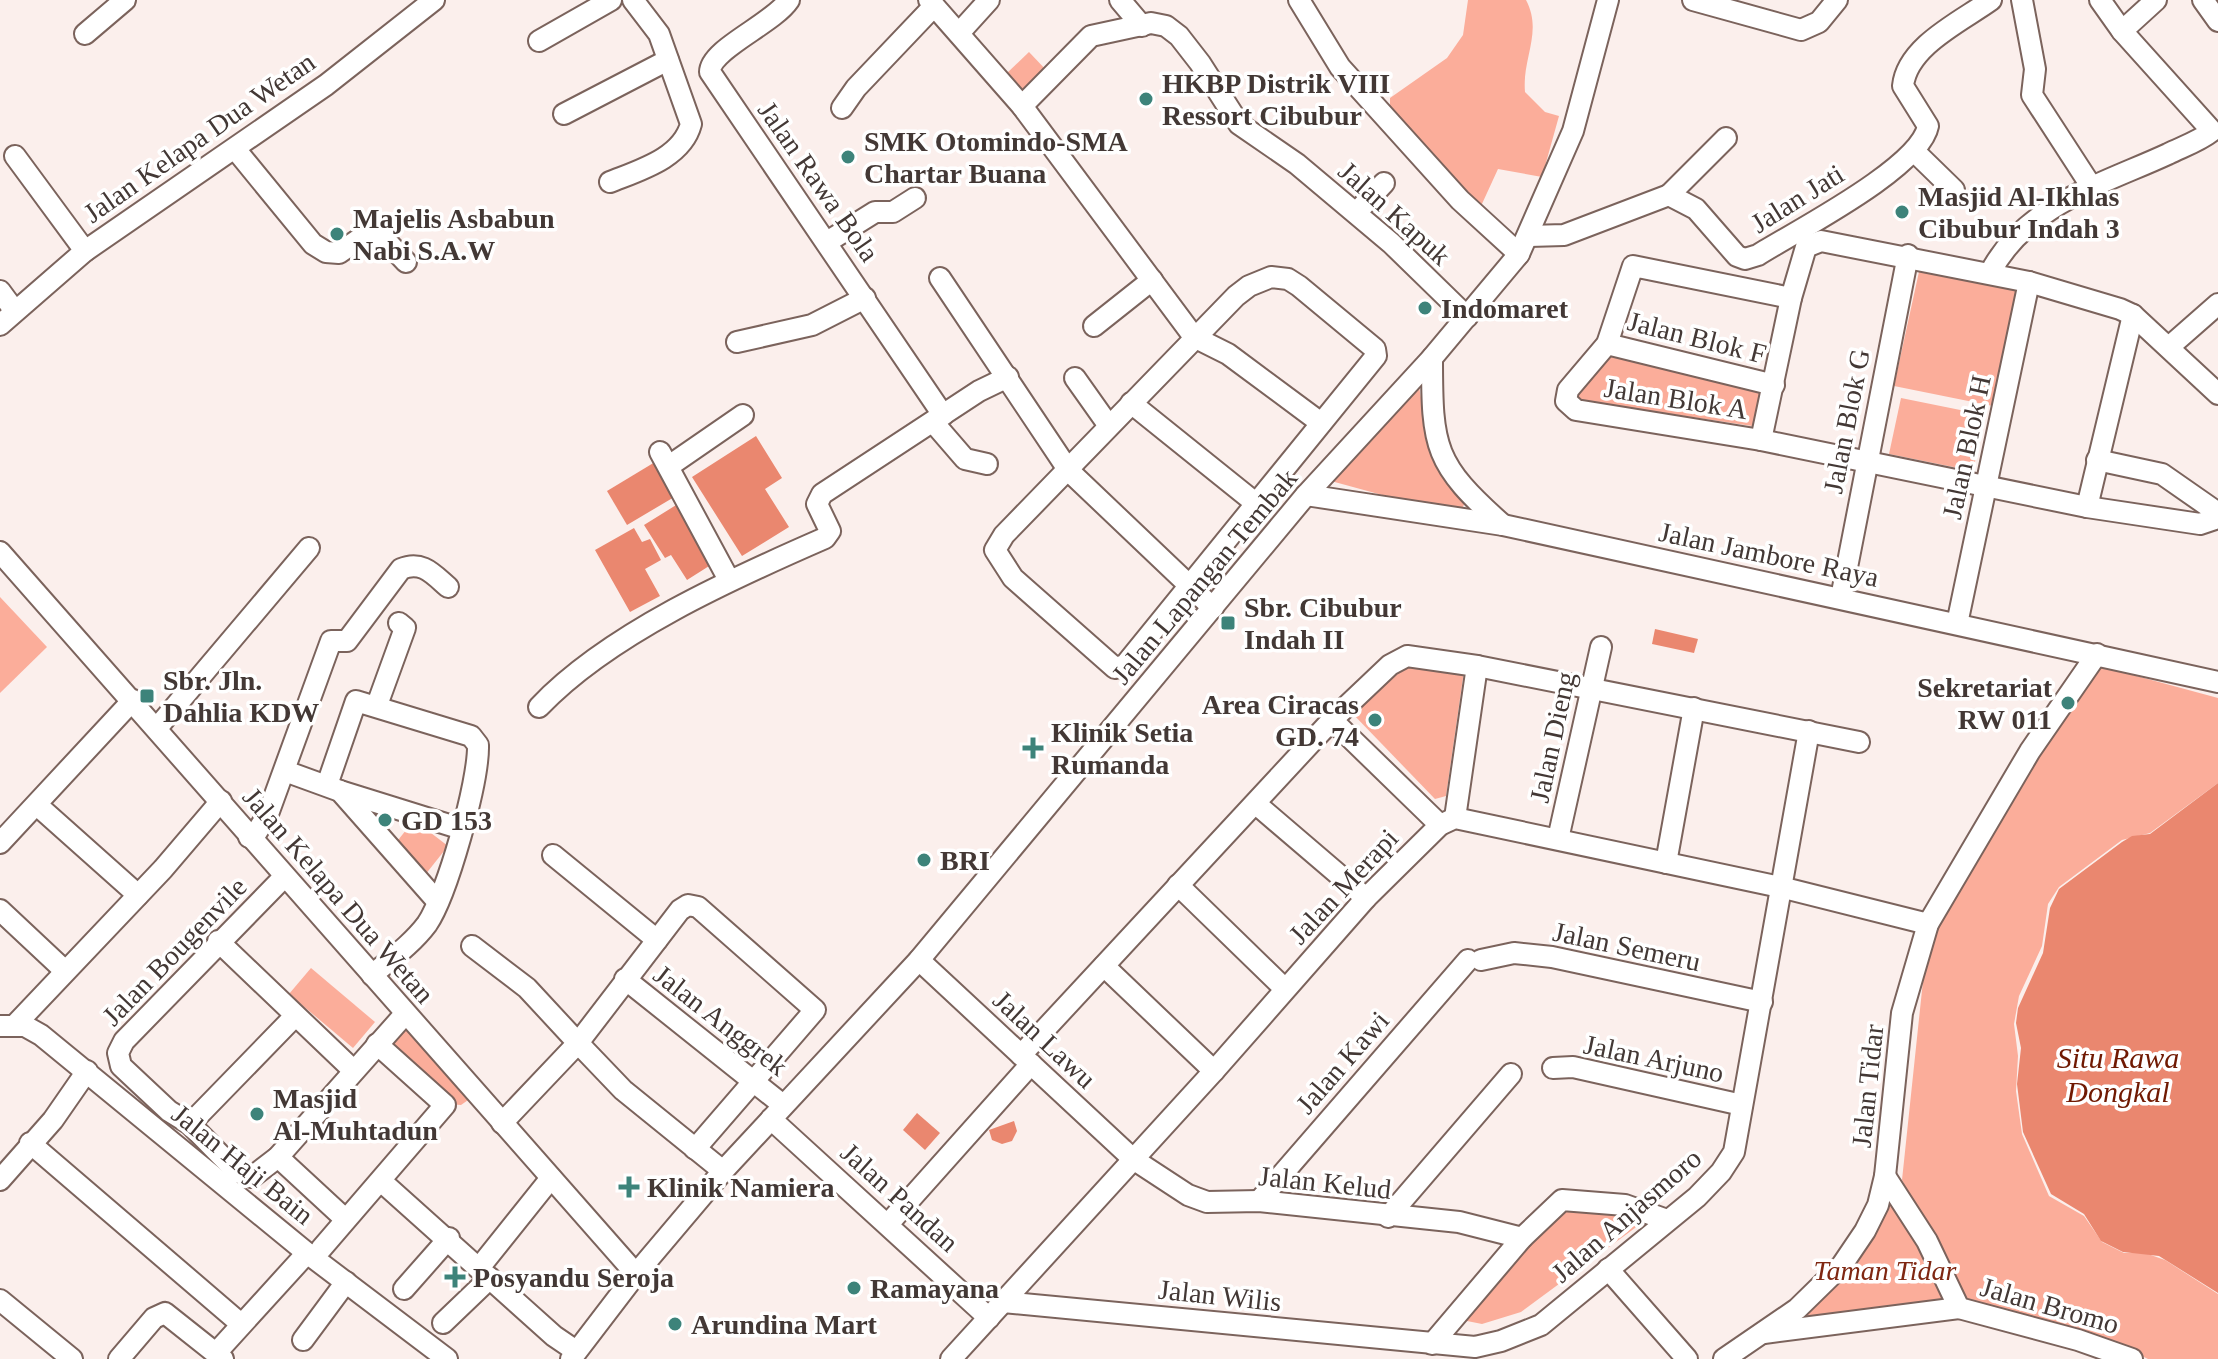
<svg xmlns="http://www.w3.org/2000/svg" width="2218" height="1359" viewBox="0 0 2218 1359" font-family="Georgia,serif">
  <rect width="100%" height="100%" fill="#fbefec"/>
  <g fill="#fbad9a">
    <path d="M1468 0H1526C1543 32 1522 58 1525 92L1545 112 1559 116 1542 177 1498 169 1481 206 1390 106V98L1447 58 1463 35Z"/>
    <path d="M1029 52 1048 72 1025 94 1006 74Z"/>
    <path d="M1920 267 2018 287 1993 406 1894 386Z"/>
    <path d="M1612 352 1764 389 1759 427 1576 400 1574 383Z"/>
    <path d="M1417 375 1430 449 1466 500 1459 516 1331 481Z"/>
    <path d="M1901 398 1985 415 1973 471 1889 454Z"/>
    <path d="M0 597 47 647 0 693Z"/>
    <path d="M1408 664 1464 671 1446 796 1435 799 1351 712 1380 683Z"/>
    <path d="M2096 665 2218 698V783L2150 833 2122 840 2059 887 2048 904 2042 946 2019 996 2014 1024 2018 1056 2016 1091 2022 1134 2049 1196 2084 1216 2102 1242 2124 1253H2145L2165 1260 2218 1294V1359H2148L2107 1339 1967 1303 1902 1180 1929 924Z"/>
    <path d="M414 820 448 846 425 875 391 849Z"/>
    <path d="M311 968 375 1022 353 1048 289 994Z"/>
    <path d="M405 1019 471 1098 461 1105 448 1104 391 1044Z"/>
    <path d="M1892 1193 1949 1297 1934 1307 1799 1321Z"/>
    <path d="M1559 1195 1638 1205 1639 1225 1521 1312 1482 1324 1452 1318Z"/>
  </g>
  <g fill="#ea876f">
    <path d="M756 436 782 478 765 489 789 527 742 556 692 477Z"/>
    <path d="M660 459 681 493 627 525 607 491Z"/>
    <path d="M681 502 717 561 687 580 671 555 665 558 644 525Z"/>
    <path d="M634 528 642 542 650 539 661 560 645 569 660 596 630 612 595 550Z"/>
    <path d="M1655 629 1698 639 1694 653 1652 644Z"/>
    <path d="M2218 783V1293L2159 1256 2123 1252 2101 1241 2084 1214 2051 1194 2023 1132 2017 1084 2021 1048 2016 1023 2018 1008 2043 953 2050 908 2059 889 2122 842 2132 836 2150 834Z"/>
    <path d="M917 1113 940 1133 925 1150 903 1130Z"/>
    <path d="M1014 1121 1017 1131 1012 1141 1002 1144 992 1140 989 1130Z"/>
  </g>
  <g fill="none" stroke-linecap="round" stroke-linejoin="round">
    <g stroke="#7b635c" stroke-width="24">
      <g id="minor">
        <path d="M789 0C773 24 710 49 710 72L943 415"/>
        <path d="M929 0 1022 106 1194 337 1228 354 1321 423"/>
        <path d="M1120 0 1142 26"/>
        <path d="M1299 0 1340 67 1460 200 1519 254"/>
        <path d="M1693 0 1801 30 1819 22 1837 0"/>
        <path d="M2022 0 2035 69 2032 95 2093 189"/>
        <path d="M2203 0 2218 21"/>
        <path d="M2122 31 2156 0"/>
        <path d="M960 32 989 0"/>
        <path d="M85 34 125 0"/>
        <path d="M539 41 611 0"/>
        <path d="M1022 106 1091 36 1151 23 1166 26 1179 36 1200 63 1239 124 1297 164 1391 243 1467 317"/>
        <path d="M842 108 856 88 934 6"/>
        <path d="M564 114 668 60"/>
        <path d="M236 150 313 244 326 252 339 253 368 233 377 231 406 262"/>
        <path d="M1915 152 1954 190"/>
        <path d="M15 156 85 251"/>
        <path d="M610 182C640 170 682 158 691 124L659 34 633 0"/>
        <path d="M1669 195 1726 138"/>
        <path d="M1356 213 1384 183"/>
        <path d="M1529 236 1564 235 1669 195 1696 209 1737 256 1745 259 1758 255C1796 231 1920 168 1928 126L1903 86C1907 46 1962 21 1991 0"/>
        <path d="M827 242 875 212H893L915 198"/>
        <path d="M1990 273C2025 205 2103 184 2168 154 2182 147 2200 141 2212 131L2122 31 2100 0"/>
        <path d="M1271 277 1288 279 1299 286 1375 349 1376 356 1125 665 1115 668 1013 578 995 550 1004 535 1236 296 1249 286Z"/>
        <path d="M940 278 1069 471 1213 608"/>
        <path d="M0 291 14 310"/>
        <path d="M1791 298 1633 266 1607 344 1568 390 1566 401 1576 410 1761 440 2087 507 2200 524 2218 518"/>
        <path d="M0 325 85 251 326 85 434 0"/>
        <path d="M1094 326 1152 280"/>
        <path d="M737 342 812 325 865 298"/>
        <path d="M1607 344 1774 385"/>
        <path d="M2169 347 2218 304"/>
        <path d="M1432 358C1432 448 1434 464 1503 525"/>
        <path d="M1075 378 1109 426"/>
        <path d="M1131 403 1258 505"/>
        <path d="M933 422 965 459 987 464"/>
        <path d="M1761 440 1791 298 1806 247 1821 241 2029 282 2120 309 2133 315 2218 394"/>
        <path d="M660 452 729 580"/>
        <path d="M2097 460 2162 474 2218 513"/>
        <path d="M669 466 743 415"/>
        <path d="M1306 495 1503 525 2218 682"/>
        <path d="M2087 507 2133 315"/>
        <path d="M0 552 636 1274"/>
        <path d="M1841 598 1908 255"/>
        <path d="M1957 624 2029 282"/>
        <path d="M377 705 405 628 399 623"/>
        <path d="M539 707C608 634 733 578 825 538L830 531 817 504 822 494 979 391 1008 377"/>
        <path d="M1332 720 1440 825"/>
        <path d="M157 728 309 548"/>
        <path d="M285 771 340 791 437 901"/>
        <path d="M327 785 356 701 471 736 478 745C479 781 447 895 427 924 412 944 391 959 372 975"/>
        <path d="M340 791 462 829"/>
        <path d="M1256 804 1366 898"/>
        <path d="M37 805 138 895"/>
        <path d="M1455 818 1477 666"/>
        <path d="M249 837 255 835 268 814 331 641H347L401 569C422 560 433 574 448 587"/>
        <path d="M1558 839 1601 647"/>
        <path d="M0 843 133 700"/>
        <path d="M553 855 657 940 578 1043 623 1090 723 1171"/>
        <path d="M1666 863 1694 708"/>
        <path d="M284 877 124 1041 118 1053 121 1066 169 1111 190 1124 237 1172 252 1177 278 1157 405 1014"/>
        <path d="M1178 885 1285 989"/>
        <path d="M0 910 64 970"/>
        <path d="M657 940 680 910 688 905 698 907 815 1010 695 1149"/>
        <path d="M218 941 353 1070"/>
        <path d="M472 946 527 988 578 1043 502 1123"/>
        <path d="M919 960 1133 1159 1188 1195 1207 1202 1259 1201 1459 1222 1522 1238"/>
        <path d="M1481 960 1514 953 1552 957 1762 1002"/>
        <path d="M1104 966 1214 1071"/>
        <path d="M625 979 783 1105"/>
        <path d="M15 1025 163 869 221 801"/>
        <path d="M0 1026H25L41 1035 307 1253 447 1359"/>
        <path d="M1021 1055 1332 720 1390 665 1407 656 1477 666 1859 742"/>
        <path d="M1553 1068 1573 1067 1742 1105"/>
        <path d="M771 1119 989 1318"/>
        <path d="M190 1124 295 1016"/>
        <path d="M30 1143 241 1324"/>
        <path d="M278 1157 344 1218"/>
        <path d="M1885 1176 1927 1241 1959 1308 2078 1340 2132 1359"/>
        <path d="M0 1180 53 1120 87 1071"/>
        <path d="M381 1181 554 1336 576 1351"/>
        <path d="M1259 1201 1468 960"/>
        <path d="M1388 1217 1511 1074"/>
        <path d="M889 1223 1031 1064"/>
        <path d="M321 1249 445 1105 377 1044"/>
        <path d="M479 1268 551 1178"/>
        <path d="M1608 1269 1687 1359"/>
        <path d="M404 1289 449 1238"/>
        <path d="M0 1300 72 1359"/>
        <path d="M1003 1302 1475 1347 1501 1341 1541 1325 1697 1197 1721 1172 1734 1152 1809 731"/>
        <path d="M443 1323 490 1278"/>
        <path d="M1764 1333 1959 1308"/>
        <path d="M303 1340 346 1282"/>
        <path d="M1432 1344 1522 1238 1562 1200 1625 1205 1667 1220"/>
        <path d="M216 1353 307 1253"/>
        <path d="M119 1359 154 1318 165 1313 223 1359"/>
        <path d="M571 1359 636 1274 723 1171 919 960 1306 495 1432 358 1519 254 1573 131 1608 0"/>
        <path d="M951 1359 1214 1071 1366 898 1440 825 1455 818 1780 887 1928 924"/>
        <path d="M1724 1359 1797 1309 1842 1265 1865 1231 1878 1205 1885 1176 1902 1013 1928 924 2030 751 2097 654"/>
      </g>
    </g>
    <use href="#minor" stroke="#fff" stroke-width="20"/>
  </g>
  <g fill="#3d837a" stroke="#fff" stroke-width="3">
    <circle cx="1146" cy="99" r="8"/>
    <circle cx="848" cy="157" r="8"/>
    <circle cx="1902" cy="212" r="8"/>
    <circle cx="337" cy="234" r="8"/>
    <circle cx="1425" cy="308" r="8"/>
    <rect x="1220" y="615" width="16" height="16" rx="4"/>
    <rect x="139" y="688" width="16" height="16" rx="4"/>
    <circle cx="2068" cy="703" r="8"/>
    <circle cx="1375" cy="720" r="8"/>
    <path d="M1029 736h8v8h8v8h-8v8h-8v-8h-8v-8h8z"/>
    <circle cx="385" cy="820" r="8"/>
    <circle cx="924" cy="860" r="8"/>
    <circle cx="257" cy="1114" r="8"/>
    <path d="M625 1175h8v8h8v8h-8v8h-8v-8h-8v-8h8z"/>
    <path d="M451 1265h8v8h8v8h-8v8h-8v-8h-8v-8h8z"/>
    <circle cx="854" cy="1288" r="8"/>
    <circle cx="675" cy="1324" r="8"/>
  </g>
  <g text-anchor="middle" stroke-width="7" stroke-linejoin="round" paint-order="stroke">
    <g font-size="28" font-weight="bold" fill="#433835" stroke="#fff" text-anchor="start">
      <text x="1162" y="93">HKBP Distrik VIII<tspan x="1162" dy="32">Ressort Cibubur</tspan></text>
      <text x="864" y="151">SMK Otomindo-SMA<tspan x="864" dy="32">Chartar Buana</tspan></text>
      <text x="1918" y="206">Masjid Al-Ikhlas<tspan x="1918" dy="32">Cibubur Indah 3</tspan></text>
      <text x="353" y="228">Majelis Asbabun<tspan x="353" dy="32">Nabi S.A.W</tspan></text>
      <text x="1441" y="318">Indomaret</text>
      <text x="1244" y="617">Sbr. Cibubur<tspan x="1244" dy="32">Indah II</tspan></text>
      <text x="163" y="690">Sbr. Jln.<tspan x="163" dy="32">Dahlia KDW</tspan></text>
      <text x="2052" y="697" text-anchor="end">Sekretariat<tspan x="2052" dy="32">RW 011</tspan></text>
      <text x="1359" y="714" text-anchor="end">Area Ciracas<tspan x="1359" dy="32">GD. 74</tspan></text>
      <text x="1051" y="742">Klinik Setia<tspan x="1051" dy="32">Rumanda</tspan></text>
      <text x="401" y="830">GD 153</text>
      <text x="940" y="870">BRI</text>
      <text x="273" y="1108">Masjid<tspan x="273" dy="32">Al-Muhtadun</tspan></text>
      <text x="647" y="1197">Klinik Namiera</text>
      <text x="473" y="1287">Posyandu Seroja</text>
      <text x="870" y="1298">Ramayana</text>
      <text x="691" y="1334">Arundina Mart</text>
    </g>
    <g font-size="28" fill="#433835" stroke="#fff">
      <text transform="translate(199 137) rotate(-35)" y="10">Jalan Kelapa Dua Wetan</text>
      <text transform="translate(819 181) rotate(55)" y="10">Jalan Rawa Bola</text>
      <text transform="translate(1797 198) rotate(-32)" y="10">Jalan Jati</text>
      <text transform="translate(1395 213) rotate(42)" y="10">Jalan Kapuk</text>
      <text transform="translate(1697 337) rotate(14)" y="10">Jalan Blok F</text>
      <text transform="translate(1676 398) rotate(9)" y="10">Jalan Blok A</text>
      <text transform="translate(1846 421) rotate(-79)" y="10">Jalan Blok G</text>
      <text transform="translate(1966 447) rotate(-78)" y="10">Jalan Blok H</text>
      <text transform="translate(1769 554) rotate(12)" y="10">Jalan Jambore Raya</text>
      <text transform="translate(1204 576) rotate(-50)" y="10">Jalan Lapangan Tembak</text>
      <text transform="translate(1552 737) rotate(-78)" y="10">Jalan Dieng</text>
      <text transform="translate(1343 886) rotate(-47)" y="10">Jalan Merapi</text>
      <text transform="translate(339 895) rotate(49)" y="10">Jalan Kelapa Dua Wetan</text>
      <text transform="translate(1627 946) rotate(12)" y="10">Jalan Semeru</text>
      <text transform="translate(174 951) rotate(-46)" y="10">Jalan Bougenvile</text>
      <text transform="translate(721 1020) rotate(38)" y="10">Jalan Anggrek</text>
      <text transform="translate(1045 1039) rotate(43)" y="10">Jalan Lawu</text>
      <text transform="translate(1654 1058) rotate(12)" y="10">Jalan Arjuno</text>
      <text transform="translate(1342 1062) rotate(-49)" y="10">Jalan Kawi</text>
      <text transform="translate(1867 1086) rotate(-84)" y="10">Jalan Tidar</text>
      <text transform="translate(243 1164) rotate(39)" y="10">Jalan Haji Bain</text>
      <text transform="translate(1325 1182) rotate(6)" y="10">Jalan Kelud</text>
      <text transform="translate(900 1197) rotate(42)" y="10">Jalan Pandan</text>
      <text transform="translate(1626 1215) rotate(-41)" y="10">Jalan Anjasmoro</text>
      <text transform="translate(1220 1295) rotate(6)" y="10">Jalan Wilis</text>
      <text transform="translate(2050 1305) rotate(16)" y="10">Jalan Bromo</text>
    </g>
    <g font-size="28" font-style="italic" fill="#7f2712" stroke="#fff">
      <text x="1885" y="1280">Taman Tidar</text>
    </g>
    <g font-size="30" font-style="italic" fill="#701902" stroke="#fff">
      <text x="2118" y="1068">Situ Rawa<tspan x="2118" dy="34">Dongkal</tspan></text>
    </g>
  </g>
</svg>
